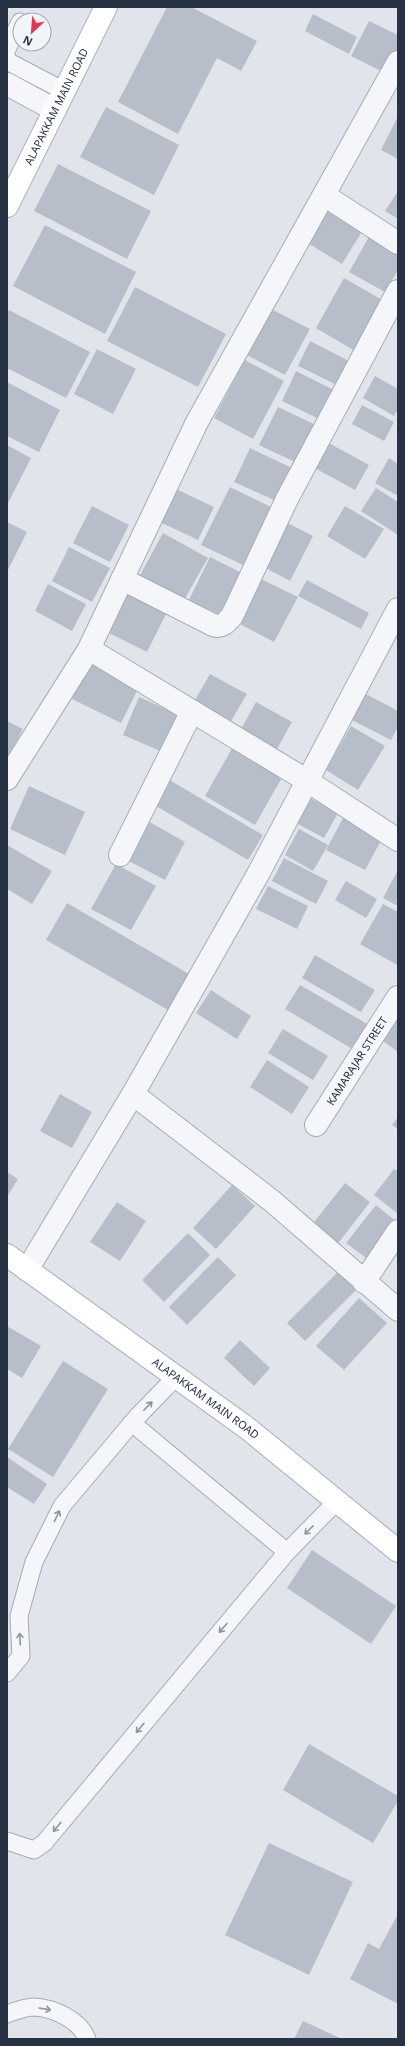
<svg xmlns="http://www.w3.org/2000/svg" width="405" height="2046" viewBox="0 0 405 2046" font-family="'Noto Sans',sans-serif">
  <rect width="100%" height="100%" fill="#e1e5eb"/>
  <g fill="#b8bec9">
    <path d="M167 7H191L257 41 241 71 217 58 178 134 118 102Z"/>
    <path d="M313 14 357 37 349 54 305 31Z"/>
    <path d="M369 21 398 35V48L385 73 351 56Z"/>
    <path d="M106 107 179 145 154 195 80 157Z"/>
    <path d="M398 116V159L381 150Z"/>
    <path d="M58 164 151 211 127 259 34 211Z"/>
    <path d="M398 191V219L385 211Z"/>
    <path d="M325 201 366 225 342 264 303 240Z"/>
    <path d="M45 225 136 272 105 334 13 286Z"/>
    <path d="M370 235 398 251V270L385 292 349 272Z"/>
    <path d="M344 278 384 301 355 351 316 328Z"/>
    <path d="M135 287 226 334 198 387 107 341Z"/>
    <path d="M271 309 310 329 285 375 247 355Z"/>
    <path d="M9 310 90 352 66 398 7 368V314Z"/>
    <path d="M310 341 351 362 339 386 298 366Z"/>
    <path d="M97 349 136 369 113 414 74 394Z"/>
    <path d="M245 360 284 381 253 439 214 418Z"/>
    <path d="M296 371 334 390 319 419 282 401Z"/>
    <path d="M375 376 398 389V409L394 416 363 398Z"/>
    <path d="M7 382 60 410 39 452 7 436Z"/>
    <path d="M362 405 394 422 384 441 352 424Z"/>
    <path d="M278 407 316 425 297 463 259 445Z"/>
    <path d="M327 442 369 465 355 490 313 467Z"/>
    <path d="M7 445 31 458 7 505Z"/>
    <path d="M250 448 292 468 276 501 234 482Z"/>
    <path d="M389 458 398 464V496L375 483Z"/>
    <path d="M230 487 271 507 243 565 201 545Z"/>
    <path d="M376 488 398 502V535L361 511Z"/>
    <path d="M176 489 214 507 198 540 160 522Z"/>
    <path d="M92 506 129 525 110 562 73 543Z"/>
    <path d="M345 506 384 529 365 559 327 536Z"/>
    <path d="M284 521 313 536 290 581 260 565Z"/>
    <path d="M7 522 27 532 7 572Z"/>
    <path d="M163 533 208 558 184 600 140 575Z"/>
    <path d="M69 547 110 568 92 602 52 581Z"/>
    <path d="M210 557 244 574 223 616 189 600Z"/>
    <path d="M261 579 298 597 274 642 238 623Z"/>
    <path d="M307 580 369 613 361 629 298 596Z"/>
    <path d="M48 584 86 604 72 631 35 611Z"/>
    <path d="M129 587 169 608 147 652 107 632Z"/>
    <path d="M89 663 139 687 121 723 72 699Z"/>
    <path d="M210 674 247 694 231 721 195 700Z"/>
    <path d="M366 694 398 711V727L391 740 352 720Z"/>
    <path d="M139 697 182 716 165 753 123 735Z"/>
    <path d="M256 702 292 722 275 753 239 733Z"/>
    <path d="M7 721 23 729 7 759Z"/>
    <path d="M351 726 385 746 358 790 326 770Z"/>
    <path d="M234 745 284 774 255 825 205 796Z"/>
    <path d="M166 778 263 835 248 860 151 803Z"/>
    <path d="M29 786 85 812 65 855 10 829Z"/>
    <path d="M310 798 338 813 324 838 296 823Z"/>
    <path d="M343 818 382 839 365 870 326 850Z"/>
    <path d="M146 820 185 842 165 880 125 859Z"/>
    <path d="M299 829 328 845 313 871 285 855Z"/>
    <path d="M7 845 52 871 32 904 7 889Z"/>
    <path d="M284 858 328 881 316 904 272 881Z"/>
    <path d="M116 864 156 886 131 930 91 909Z"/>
    <path d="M398 870V906L383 898Z"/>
    <path d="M346 881 377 899 366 918 335 900Z"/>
    <path d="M268 886 308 906 297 929 256 909Z"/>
    <path d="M67 903 189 974 168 1010 46 940Z"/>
    <path d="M383 904 398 912 397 965 360 944Z"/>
    <path d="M315 955 375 990 361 1012 302 978Z"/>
    <path d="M300 985 369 1025 354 1050 285 1009Z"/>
    <path d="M211 990 251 1016 237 1039 196 1013Z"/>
    <path d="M398 1015V1052L376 1036Z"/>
    <path d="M283 1029 328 1056 313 1080 268 1053Z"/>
    <path d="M267 1060 309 1087 292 1114 250 1087Z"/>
    <path d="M60 1094 92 1112 72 1148 40 1131Z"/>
    <path d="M398 1117V1129L392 1125Z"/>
    <path d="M394 1169 398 1171V1214L374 1195Z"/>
    <path d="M7 1172 18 1179 7 1197Z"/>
    <path d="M345 1183 370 1202 336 1246 311 1226Z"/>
    <path d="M232 1185 255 1206 216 1249 193 1228Z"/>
    <path d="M117 1202 146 1221 120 1261 90 1242Z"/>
    <path d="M376 1205 398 1223 369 1260 346 1243Z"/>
    <path d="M188 1233 210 1255 164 1302 142 1280Z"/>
    <path d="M218 1257 236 1275 187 1325 169 1307Z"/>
    <path d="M338 1272 356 1290 305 1341 287 1323Z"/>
    <path d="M359 1298 387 1323 344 1370 316 1346Z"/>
    <path d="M7 1326 41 1346 22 1378 7 1369Z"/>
    <path d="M240 1340 270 1368 254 1386 224 1358Z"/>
    <path d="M63 1361 108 1389 53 1477 8 1449Z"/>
    <path d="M7 1457 47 1484 34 1504 7 1487Z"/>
    <path d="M312 1550 396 1606 371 1644 287 1588Z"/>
    <path d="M309 1744 398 1796V1801L373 1843 283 1790Z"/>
    <path d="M269 1843 353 1882 309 1975 225 1935Z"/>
    <path d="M398 1914V2004L350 1979 368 1943 379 1949Z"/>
    <path d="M303 2021 342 2039H294Z"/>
  </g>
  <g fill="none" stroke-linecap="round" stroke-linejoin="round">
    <g stroke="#a5acb6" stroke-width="19">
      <g id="lane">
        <path d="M7 49 20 22"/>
        <path d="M7 58 9 62 64 91"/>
        <path d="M132 1423 287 1552"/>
        <path d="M7 1673 21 1656 19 1616 34 1562 62 1506 136 1418 176 1377"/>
        <path d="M7 1841 34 1850 44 1843 287 1552 336 1502"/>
        <path d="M7 2014C15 2011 25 2007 34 2007 54 2008 80 2020 87 2039"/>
      </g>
    </g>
    <g stroke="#a5acb6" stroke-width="24">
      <g id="street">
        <path d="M7 84 55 110"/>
        <path d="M324 195 398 243"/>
        <path d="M122 579 213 625C222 628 226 623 232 616L287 499 398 291"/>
        <path d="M89 649 306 780 398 840"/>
        <path d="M7 779 89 649 197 422 398 62"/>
        <path d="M120 855 192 711"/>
        <path d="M133 1094 272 1201 398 1310"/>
        <path id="s1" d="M316 1125 398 997"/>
        <path d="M27 1270 133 1094 257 876 398 609"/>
        <path d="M364 1282 398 1231"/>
      </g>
    </g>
    <g stroke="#a5acb6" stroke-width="24">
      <g id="secondary">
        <path id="s2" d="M7 206 106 7"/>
        <path id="s3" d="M7 1255 247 1428 398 1551"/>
      </g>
    </g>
    <use href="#lane" stroke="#f4f6f9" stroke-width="17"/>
    <use href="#street" stroke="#f4f6f9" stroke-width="22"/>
    <use href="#secondary" stroke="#fff" stroke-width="22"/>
  </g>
  <defs><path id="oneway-shaft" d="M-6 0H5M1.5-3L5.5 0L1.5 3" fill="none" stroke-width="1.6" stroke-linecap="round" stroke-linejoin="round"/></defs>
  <g stroke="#8e949f">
    <use href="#oneway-shaft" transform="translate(148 1406) rotate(-46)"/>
    <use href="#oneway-shaft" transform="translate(57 1516) rotate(-64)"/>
    <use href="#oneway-shaft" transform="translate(309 1530) rotate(135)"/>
    <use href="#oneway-shaft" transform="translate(223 1628) rotate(130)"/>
    <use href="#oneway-shaft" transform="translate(20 1639) rotate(-93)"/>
    <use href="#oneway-shaft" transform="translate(140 1728) rotate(130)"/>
    <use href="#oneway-shaft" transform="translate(57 1827) rotate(130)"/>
    <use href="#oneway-shaft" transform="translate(45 2009) rotate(10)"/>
  </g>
  <g text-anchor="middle" stroke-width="4" stroke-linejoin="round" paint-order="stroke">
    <g font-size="11" fill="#273245" stroke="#f1f4f8">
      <text dy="4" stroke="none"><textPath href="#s2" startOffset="111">ALAPAKKAM MAIN ROAD</textPath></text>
      <text dy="4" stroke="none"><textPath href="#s1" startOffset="76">KAMARAJAR STREET</textPath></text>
      <text dy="4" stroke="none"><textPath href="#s3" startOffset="245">ALAPAKKAM MAIN ROAD</textPath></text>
    </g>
  </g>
  <rect width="405" height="2046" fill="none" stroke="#273245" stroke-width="16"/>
  <g transform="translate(32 32) rotate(206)"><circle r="19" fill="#f1f4f8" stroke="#a0a6b0"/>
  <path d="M0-3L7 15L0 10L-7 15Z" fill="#dc3a52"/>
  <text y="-6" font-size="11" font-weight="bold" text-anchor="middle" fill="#273245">N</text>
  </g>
</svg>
